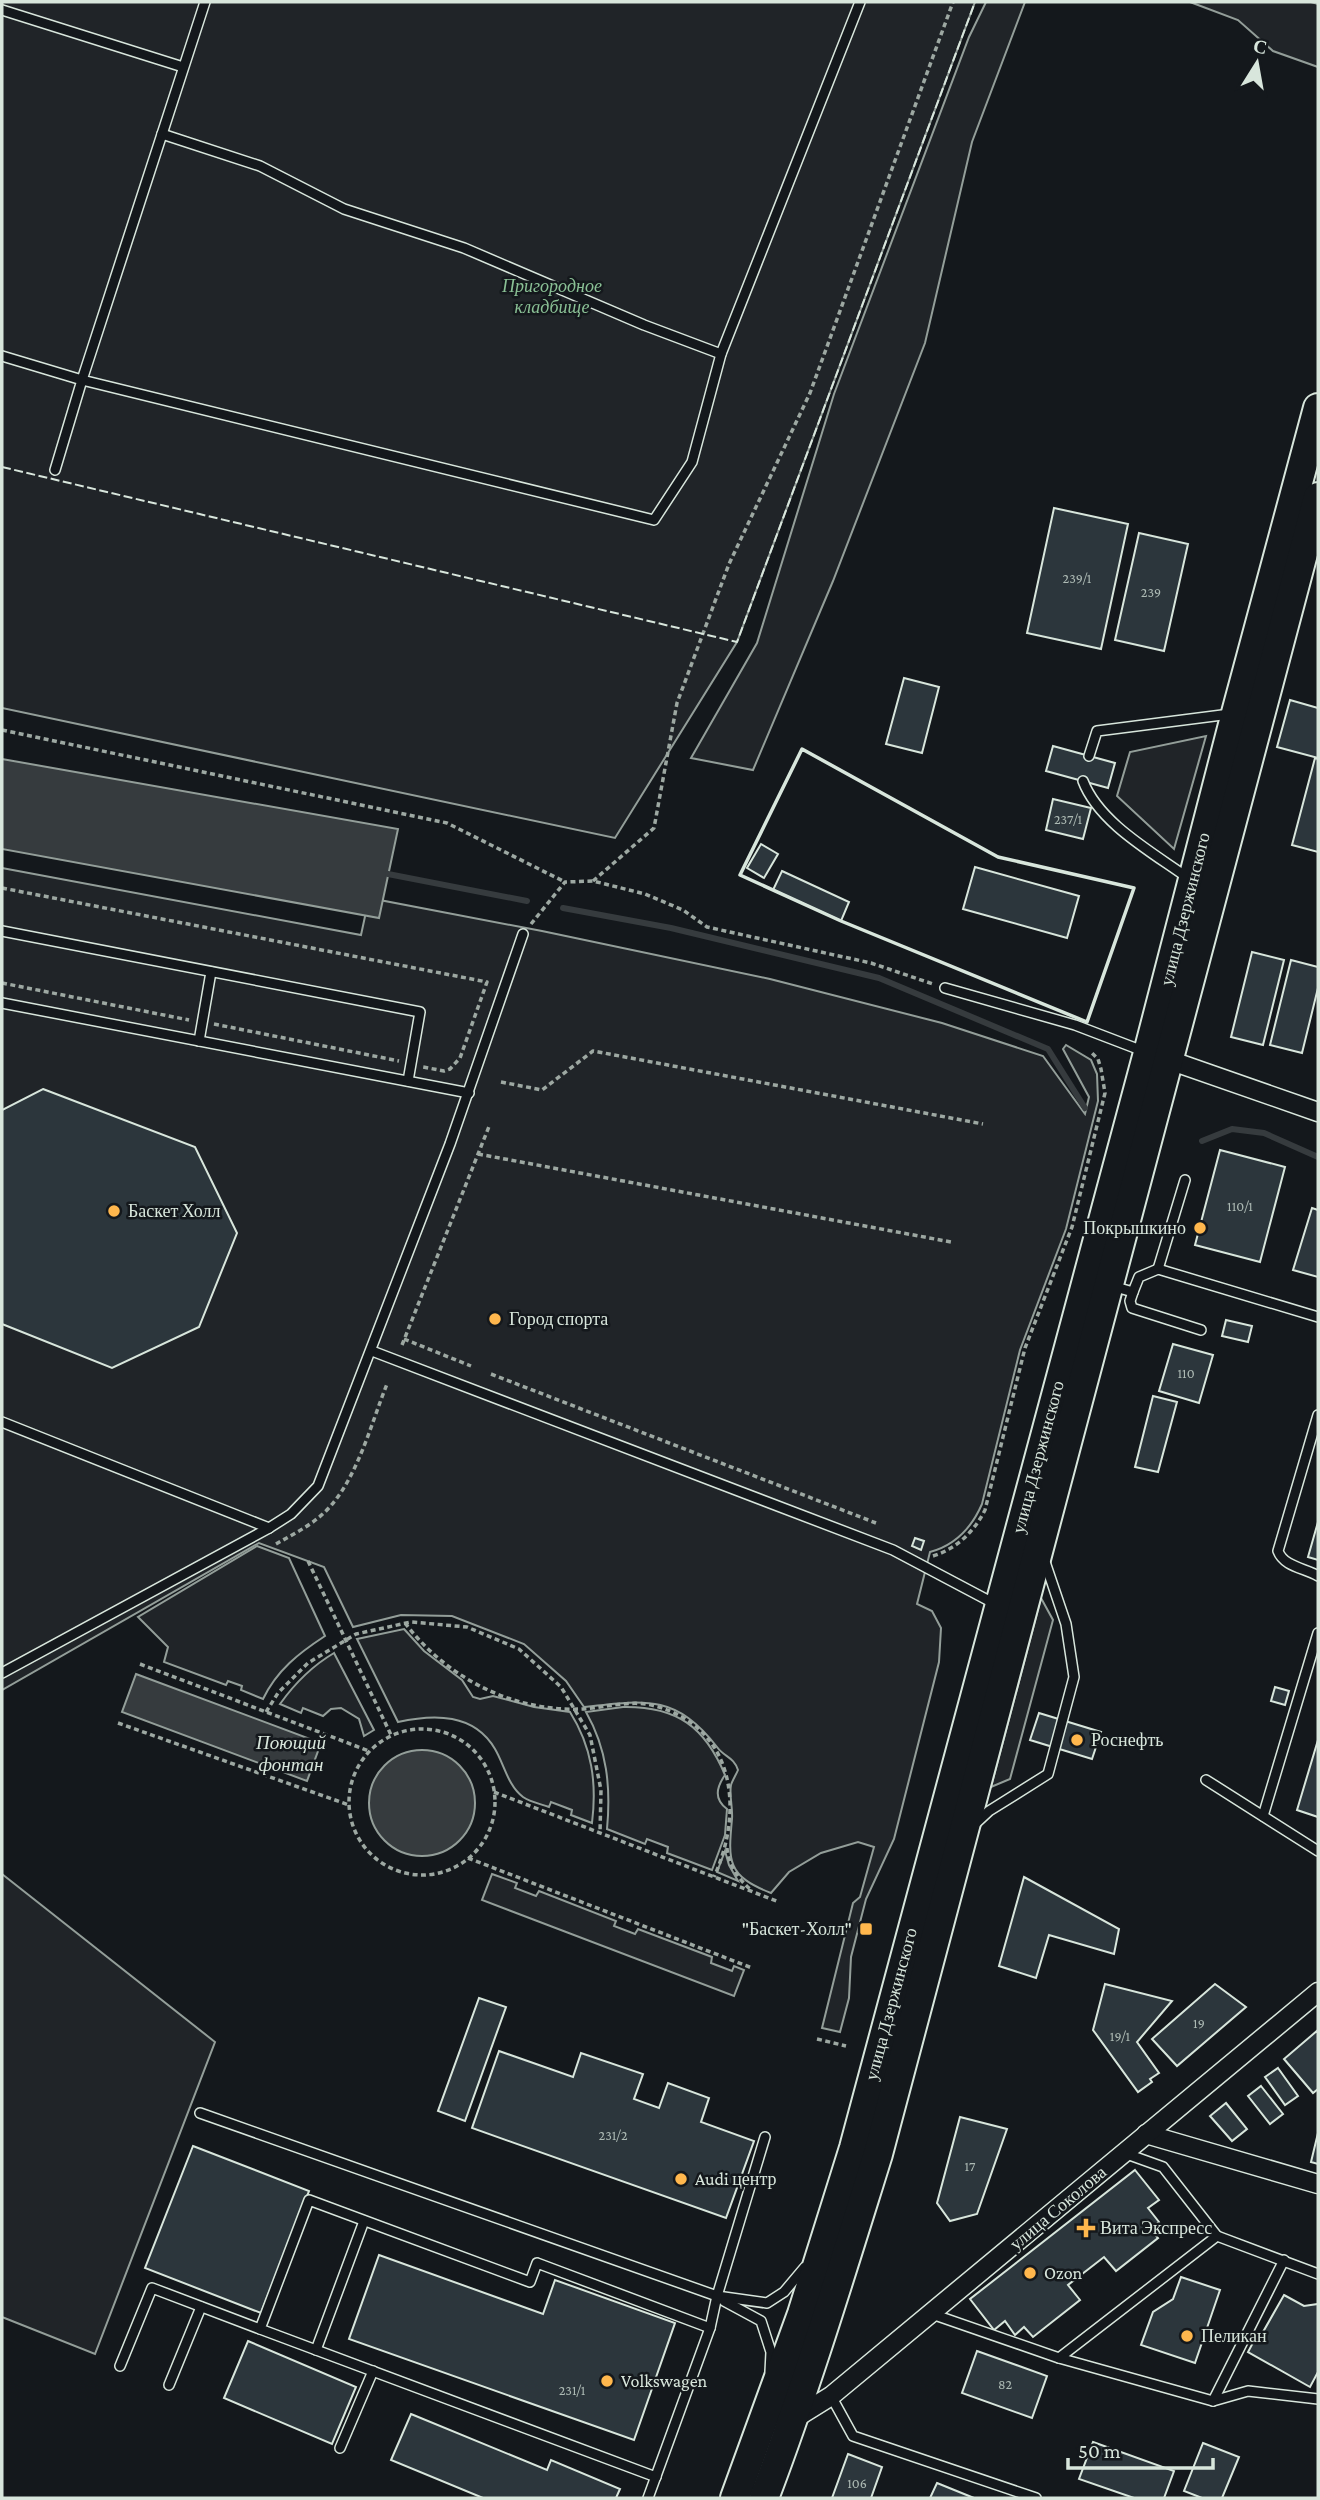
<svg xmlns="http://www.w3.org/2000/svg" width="1320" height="2500" viewBox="0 0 1320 2500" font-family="'Crimson Pro',serif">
  <rect width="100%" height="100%" fill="#14181c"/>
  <g fill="#202428" stroke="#939e99" stroke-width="2">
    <path d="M2 2H975L737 642 615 838 2 708Z"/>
    <path d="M986 2H1025L972 142 925 343 833 581 753 770 691 758 757 643 834 394 969 37Z"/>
    <path d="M1190 2H1311L1318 4V67L1273 51 1238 20Z"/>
    <path d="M1206 736 1174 849 1117 796 1130 752Z"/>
    <path d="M2 868 361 935 369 898 542 931 770 979 942 1023 1043 1056 1085 1114 1089 1097 1063 1049 1066 1045 1091 1060 1097 1074 1098 1101 1066 1229 1020 1350 982 1504C972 1527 956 1545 930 1552L917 1604 932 1611 941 1628 939 1662 894 1839 866 1899 851 1957 849 1998 840 2032 822 2028 853 1903 860 1897 874 1847 858 1842 821 1853 789 1872 771 1893C727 1876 728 1861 732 1819 733 1808 729 1795 731 1785 732 1781 736 1775 738 1770 734 1757 724 1757 717 1747 676 1694 645 1700 584 1707L566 1681 524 1644 452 1616 401 1615 353 1627 324 1567 259 1543 2 1690Z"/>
    <path d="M257 1546 289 1558 325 1636C299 1653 277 1670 263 1699L241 1690 242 1686 228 1681 226 1685 164 1662 168 1647 138 1617Z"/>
    <path d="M1041 1598 1053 1620 1010 1779 991 1787Z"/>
    <path d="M404 1629 424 1651 462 1680 473 1697 480 1699 493 1696 534 1707 570 1712C592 1747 597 1783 592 1823L571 1815 572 1810 551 1802 549 1807C541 1804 530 1802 523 1797 508 1786 504 1764 495 1749 474 1713 434 1714 398 1722L357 1639Z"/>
    <path d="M334 1653 374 1730 364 1736 359 1719 341 1708 331 1709 323 1716 303 1708 301 1713 280 1704C295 1683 312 1666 334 1653Z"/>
    <path d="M623 1707C677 1706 705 1727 725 1775 716 1788 714 1799 727 1809L725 1835 712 1870 667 1853 668 1847 647 1839 645 1844 607 1829C611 1787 607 1749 586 1712Z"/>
    <path d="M725 1851 729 1865 738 1881 717 1872Z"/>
    <path d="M2 1874 215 2042 95 2354 2 2317Z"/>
    <path d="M492 1874 517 1883 515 1888 536 1896 539 1891 616 1921 614 1926 635 1934 638 1929 712 1957 711 1963 732 1971 734 1966 744 1970 734 1996 482 1900Z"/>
  </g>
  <g fill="#363b3e" stroke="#939e99" stroke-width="2">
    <path d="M2 759 398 829 379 918 2 849Z"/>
    <path d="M136 1674 321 1743 307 1781 122 1712Z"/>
    <circle cx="422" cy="1803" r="53"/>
  </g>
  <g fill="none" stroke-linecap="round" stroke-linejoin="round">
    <g stroke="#363b3e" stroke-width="6">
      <path d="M388 874 527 901"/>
      <path d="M563 908 671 928 879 978 1048 1049 1085 1108"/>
      <path d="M1202 1141 1232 1129 1264 1133 1318 1157"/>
    </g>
  </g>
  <g fill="#2c363c" stroke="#d8e6dc" stroke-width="2">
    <path d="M1054 508 1128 524 1101 649 1027 633Z"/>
    <path d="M1139 533 1188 544 1164 651 1115 640Z"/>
    <path d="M904 678 939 687 922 753 886 744Z"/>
    <path d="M1290 700 1318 708V758L1277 747Z"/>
    <path d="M1053 746 1115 763 1108 788 1046 771Z"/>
    <path d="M1315 758 1318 759V852L1292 845Z"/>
    <path d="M1053 799 1091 808 1083 839 1046 830Z"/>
    <path d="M761 844 778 854 764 878 747 868Z"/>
    <path d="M975 867 1079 896 1067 938 963 909Z"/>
    <path d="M782 871 849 902 841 921 773 890Z"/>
    <path d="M1252 952 1284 960 1263 1045 1231 1037Z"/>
    <path d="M1291 960 1318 967V988L1302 1053 1270 1045Z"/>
    <path d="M43 1089 195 1147 237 1233 199 1327 112 1368 2 1324V1110Z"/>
    <path d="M1220 1150 1285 1167 1260 1262 1195 1245Z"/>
    <path d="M1312 1208 1318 1210V1277L1293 1270Z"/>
    <path d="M1226 1320 1252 1326 1248 1342 1222 1336Z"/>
    <path d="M1173 1344 1213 1355 1199 1403 1159 1391Z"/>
    <path d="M1153 1396 1177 1402 1158 1472 1135 1467Z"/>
    <path d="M1318 1522V1560L1308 1557Z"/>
    <path d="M915 1538 924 1541 921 1550 912 1546Z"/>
    <path d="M1275 1687 1289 1691 1285 1705 1271 1701Z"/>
    <path d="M1039 1713 1101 1732 1092 1759 1030 1740Z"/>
    <path d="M1318 1740V1817L1297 1810Z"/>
    <path d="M1024 1877 1119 1929 1114 1954 1049 1935 1036 1978 999 1966Z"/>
    <path d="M1105 1984 1172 2001 1137 2042 1159 2073 1150 2079 1152 2082 1138 2092 1093 2030Z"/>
    <path d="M1215 1984 1246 2007 1177 2066 1152 2039Z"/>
    <path d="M479 1998 506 2007 465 2121 438 2111Z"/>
    <path d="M1318 2030V2089L1313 2093 1284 2059Z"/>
    <path d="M499 2051 573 2077 581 2053 643 2074 634 2099 659 2108 668 2083 709 2098 701 2122 754 2141 726 2218 472 2128Z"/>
    <path d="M1278 2068 1298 2096 1285 2105 1265 2077Z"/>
    <path d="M1261 2086 1283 2114 1270 2124 1248 2096Z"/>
    <path d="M1226 2103 1247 2129 1232 2141 1210 2116Z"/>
    <path d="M960 2117 1007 2129 977 2214 950 2221 937 2203Z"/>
    <path d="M1318 2133V2164L1311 2162Z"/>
    <path d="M193 2146 309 2191 261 2313 145 2268Z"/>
    <path d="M1135 2170 1159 2200 1148 2208 1159 2222 1150 2229 1158 2238 1116 2271 1104 2257 1068 2285 1080 2300 1033 2337 1024 2327 1015 2335 1005 2321 994 2330 970 2299Z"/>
    <path d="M379 2255 543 2314 555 2280 675 2323 634 2440 349 2339Z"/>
    <path d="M1181 2277 1220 2290 1195 2363 1141 2345 1153 2312 1173 2299Z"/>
    <path d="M1284 2295 1304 2306 1318 2304V2372L1310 2387 1248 2352 1256 2337 1259 2339Z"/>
    <path d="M248 2341 356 2387 332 2444 224 2398Z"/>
    <path d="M977 2351 1047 2376 1032 2418 962 2393Z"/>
    <path d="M411 2414 547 2470 551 2460 620 2489 616 2498H483L391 2460Z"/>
    <path d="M1093 2442 1174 2471 1164 2498H1134L1079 2479Z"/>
    <path d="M1203 2443 1239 2457 1222 2498H1202L1184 2491Z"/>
    <path d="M848 2454 882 2467 871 2498H832Z"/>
    <path d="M937 2483 974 2498H930Z"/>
  </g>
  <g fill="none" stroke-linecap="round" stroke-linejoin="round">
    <g stroke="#d8e6dc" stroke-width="12">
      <g id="service">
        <path d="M205 2 82 380 654 520 692 462 721 354 860 2"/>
        <path d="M2 10 183 67"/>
        <path d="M162 134 260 166 344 209 464 248 644 325 721 354"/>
        <path d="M2 356 82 380 55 470"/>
        <path d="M1089 756 1097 731 1230 714"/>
        <path d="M1083 781C1099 823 1152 852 1188 878"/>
        <path d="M2 931 420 1012 408 1081"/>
        <path d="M945 988 1075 1025 1143 1051"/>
        <path d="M2 1003 469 1093"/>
        <path d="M199 1041 211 972"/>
        <path d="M1158 1269 1185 1180"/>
        <path d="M1112 1286 1133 1292 1139 1277 1158 1269 1318 1317"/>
        <path d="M1133 1292 1130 1301 1132 1308 1201 1330"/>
        <path d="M372 1351 893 1550 997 1605"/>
        <path d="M1318 1415 1278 1551C1284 1567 1305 1568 1318 1576"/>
        <path d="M2 1422 269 1528"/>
        <path d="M2 1673 269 1528 291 1514 318 1486 450 1144 523 934"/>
        <path d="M1206 1780 1318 1851"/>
        <path d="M1263 1816 1318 1633"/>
        <path d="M975 1824 989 1811 1048 1774 1074 1677 1066 1624 1044 1559"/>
        <path d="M200 2113 717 2296 767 2303 784 2292 805 2267"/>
        <path d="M1217 2236 1318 2274"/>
        <path d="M724 2301 761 2321 771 2352 770 2372"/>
        <path d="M932 2314 1059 2358 1217 2236 1163 2167 1124 2153"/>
        <path d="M316 2350 364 2221"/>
        <path d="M1059 2358 1213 2401 1248 2391 1318 2399"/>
        <path d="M120 2366 152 2288 260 2329"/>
        <path d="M169 2385 201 2307"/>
        <path d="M831 2396 853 2436 1036 2498"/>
        <path d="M1213 2401 1284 2260"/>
        <path d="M340 2448 373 2371"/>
        <path d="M656 2477 260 2329 309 2200 530 2282 537 2263 710 2328"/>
        <path d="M648 2498 710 2328 717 2296 765 2137"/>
      </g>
    </g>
    <g stroke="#d8e6dc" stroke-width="21">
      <g id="minor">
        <path d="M1169 1060 1318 1112"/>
        <path d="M1146 2134 1318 2184"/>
        <path d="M794 2419 831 2396 1318 1992"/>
      </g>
    </g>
    <g stroke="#d8e6dc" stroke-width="32">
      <g id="primary">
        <path d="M735 2498 802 2314 854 2148 1148 1053 1236 713 1318 408"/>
        <path d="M764 2498C807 2385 842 2269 878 2154L1318 497"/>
      </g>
    </g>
    <g stroke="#9da8a2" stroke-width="3.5" stroke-dasharray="5 3.5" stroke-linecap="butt">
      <path d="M2 730 447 823 565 882"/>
      <path d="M593 881 654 828 677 703 729 564 810 393 953 2"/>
      <path d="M2 888 487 982 460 1058 450 1069 444 1071 423 1067"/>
      <path d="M531 924 565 882 593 881 645 894 683 910 707 927 871 963 933 984"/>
      <path d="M2 983 189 1020"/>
      <path d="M214 1024 399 1061"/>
      <path d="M501 1082 542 1090 593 1051 983 1124"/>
      <path d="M478 1154 951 1242"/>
      <path d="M404 1339 471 1366"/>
      <path d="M402 1345 490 1124"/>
      <path d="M491 1374 876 1523"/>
      <path d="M276 1544C290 1536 306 1528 318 1518 355 1489 370 1426 387 1384"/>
      <path d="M933 1556C956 1549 974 1532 985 1510L1025 1348 1072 1227 1105 1093 1101 1069 1098 1059 1090 1051"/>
      <path d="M308 1561 391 1735"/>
      <path d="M405 1623C446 1677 512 1712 581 1709 605 1708 632 1699 655 1706 736 1728 744 1811 714 1877"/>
      <path d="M140 1664 369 1751"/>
      <path d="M266 1712 278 1693 308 1663 356 1634 411 1622 467 1627 519 1649 561 1687 590 1735 601 1790 600 1833"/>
      <path d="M118 1723 349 1805"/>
      <circle cx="422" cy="1802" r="73"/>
      <path d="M494 1792 779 1902"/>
      <path d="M727 1848C728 1863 738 1879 750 1889"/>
      <path d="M468 1858 752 1968"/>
      <path d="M817 2039 846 2046"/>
    </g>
    <use href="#service" stroke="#14181c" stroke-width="9"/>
    <use href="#minor" stroke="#14181c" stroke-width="18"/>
    <use href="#primary" stroke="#14181c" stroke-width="28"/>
    <path stroke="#d8e6dc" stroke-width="2" stroke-dasharray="9 3.5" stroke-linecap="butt" d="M2 467 737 642 975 2"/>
    <path stroke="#d8e6dc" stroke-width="3.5" d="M802 749 998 857 1134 888 1087 1022 841 921 740 875Z"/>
  </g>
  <g fill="#ffb74d" stroke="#14181c" stroke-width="2.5">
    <circle cx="114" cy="1211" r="7"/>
    <circle cx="1200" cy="1228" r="7"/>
    <circle cx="495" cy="1319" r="7"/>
    <circle cx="1077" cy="1740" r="7"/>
    <rect x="859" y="1922" width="14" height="14" rx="3.5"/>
    <circle cx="681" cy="2179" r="7"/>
    <path d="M1082.5 2217.5h7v7h7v7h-7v7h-7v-7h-7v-7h7z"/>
    <circle cx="1030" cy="2273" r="7"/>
    <circle cx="1187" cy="2336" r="7"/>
    <circle cx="607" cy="2381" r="7"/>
  </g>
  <g text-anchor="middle" stroke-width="5" stroke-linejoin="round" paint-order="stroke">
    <g font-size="14" fill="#adbab4">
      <text x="1077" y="583">239/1</text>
      <text x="1151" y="597">239</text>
      <text x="1068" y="824">237/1</text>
      <text x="1240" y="1211">110/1</text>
      <text x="1186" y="1378">110</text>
      <text x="1199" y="2028">19</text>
      <text x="1120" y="2041">19/1</text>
      <text x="613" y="2140">231/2</text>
      <text x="970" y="2171">17</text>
      <text x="1005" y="2389">82</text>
      <text x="572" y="2395">231/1</text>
      <text x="857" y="2488">106</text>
    </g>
    <g font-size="18" font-style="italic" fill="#8ac095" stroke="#14181c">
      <text x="552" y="292">Пригородное<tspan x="552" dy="21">кладбище</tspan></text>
    </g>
    <g font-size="18" fill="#d8e6dc" stroke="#14181c">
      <text transform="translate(1185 909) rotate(-76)" y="6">улица Дзержинского</text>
      <text transform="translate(1038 1457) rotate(-75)" y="6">улица Дзержинского</text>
      <text transform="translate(891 2004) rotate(-75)" y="6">улица Дзержинского</text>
      <text transform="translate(1058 2208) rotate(-40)" y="6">улица Соколова</text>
    </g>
    <g font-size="18" fill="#d8e6dc" stroke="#14181c" text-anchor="start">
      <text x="128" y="1217">Баскет Холл</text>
      <text x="1186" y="1234" text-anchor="end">Покрышкино</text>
      <text x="509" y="1325">Город спорта</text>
      <text x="1091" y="1746">Роснефть</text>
      <text x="852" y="1935" text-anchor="end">"Баскет-Холл"</text>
      <text x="695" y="2185">Audi центр</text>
      <text x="1100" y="2234">Вита Экспресс</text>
      <text x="1044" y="2279">Ozon</text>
      <text x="1201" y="2342">Пеликан</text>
      <text x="621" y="2387">Volkswagen</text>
    </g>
    <g font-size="19" font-style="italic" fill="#d8e6dc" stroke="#14181c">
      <text x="291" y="1749">Поющий<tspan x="291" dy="22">фонтан</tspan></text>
    </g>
  </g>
  <rect width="1320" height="2500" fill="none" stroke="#d8e6dc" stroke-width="7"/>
  <g transform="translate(1257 63) rotate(11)" stroke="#14181c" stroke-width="5" paint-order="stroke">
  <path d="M0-5L12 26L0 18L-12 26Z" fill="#d8e6dc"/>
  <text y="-10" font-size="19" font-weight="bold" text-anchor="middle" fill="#d8e6dc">С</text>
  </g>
  <path d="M1068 2458v10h145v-10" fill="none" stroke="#d8e6dc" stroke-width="3.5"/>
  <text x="1078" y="2458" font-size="21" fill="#d8e6dc" stroke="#14181c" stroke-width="5" paint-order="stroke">50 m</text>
</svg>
